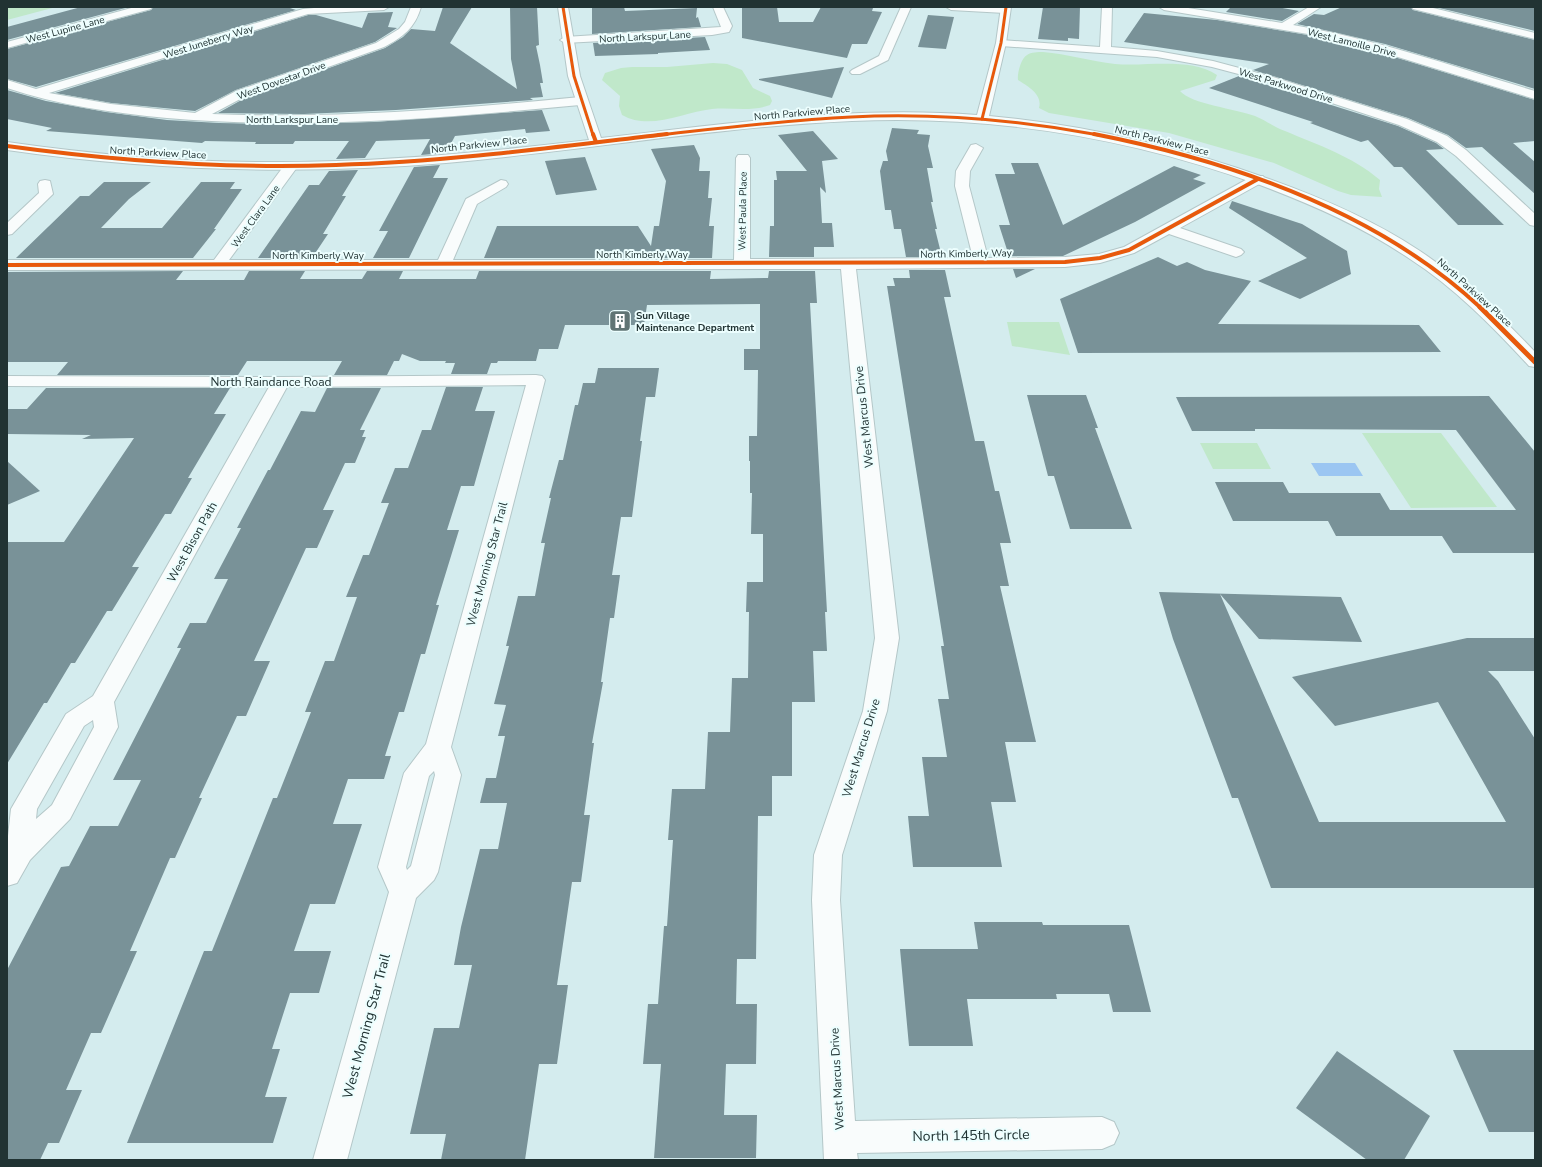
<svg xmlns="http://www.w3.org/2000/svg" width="1542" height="1167" viewBox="0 0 1542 1167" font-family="'Nunito Sans',sans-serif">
  <rect width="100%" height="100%" fill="#d4ecee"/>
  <g fill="#c0e8ca">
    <path d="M7 7H56L7 20Z"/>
    <path d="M1043 52C1067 54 1091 61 1115 64 1146 67 1190 57 1217 75L1215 80 1180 91C1191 104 1236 109 1255 116 1265 120 1274 127 1285 131 1318 145 1352 156 1380 180L1379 189 1382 197 1351 195 1338 191 1274 163 1169 133 1049 113 1039 108C1043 94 1027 86 1018 80 1017 74 1021 58 1027 55 1031 52 1038 52 1043 52Z"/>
    <path d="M713 63 727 64 742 70 753 88 770 96 772 101 770 105C752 112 731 107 712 109 684 112 650 131 622 115L619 106 620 96 602 80 605 73 621 68 632 67H667Z"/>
    <path d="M1007 322H1059L1070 355 1012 346Z"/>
    <path d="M1362 433H1441L1497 507 1411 508Z"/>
    <path d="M1200 443H1257L1271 469H1213Z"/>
  </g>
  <path fill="#9bc6f2" d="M1311 463H1355L1363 476H1319Z"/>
  <g fill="#799298">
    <path d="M81 7H129L7 40V27Z"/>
    <path d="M153 7H287L296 10 36 87 7 79V49L151 10Z"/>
    <path d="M443 7H472L450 43 517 89 511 59 510 7H537L539 45 536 46 540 65 543 83H540L543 97 530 98 533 100 396 110 304 114 218 113 245 98 385 48 403 37 411 29 435 31Z"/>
    <path d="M592 7H624L625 11 697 8 696 18 698 17 701 27 592 34Z"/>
    <path d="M742 7H777L779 22H813L821 7 873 8 872 11 882 12 867 44H852L847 58 742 38Z"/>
    <path d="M1043 7H1080L1079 39 1068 38V41L1038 39Z"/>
    <path d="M1231 7H1277L1299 11 1282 21 1226 12Z"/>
    <path d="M1342 7H1411L1413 10 1535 40V89L1385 44 1297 24 1314 14 1324 15Z"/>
    <path d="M1435 7H1535V31Z"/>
    <path d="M393 12 388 27 397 28 375 42 236 90 195 111 111 103 55 93 308 15H316L362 28 368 13Z"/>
    <path d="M1144 13 1217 20 1320 37 1375 51 1535 100V141L1513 143 1535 162V194L1482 147 1466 148 1448 135 1408 118 1253 70 1269 64 1124 42Z"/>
    <path d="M928 15 954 17 946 49 918 47Z"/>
    <path d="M705 37 710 50 658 53V54L595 56 593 43Z"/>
    <path d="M844 67 832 98 759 80V79Z"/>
    <path d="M1239 76 1398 126 1436 143 1444 149 1426 150 1504 225H1458L1402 167H1394L1368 140 1361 142 1310 123 1313 122 1209 88Z"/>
    <path d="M7 90 46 101 106 112 167 120 219 123 270 124 374 122 542 110 550 131 526 133 525 129 455 136 446 153 421 155 430 139 376 141 365 158 336 159 349 141H295L293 144H255L256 142 205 141 202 143 46 131 52 128 7 119Z"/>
    <path d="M892 128 919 130 917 134 930 135 928 146 933 168H927L933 202H931L937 229H935L942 257H906L901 229H894L891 210H885L880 171 883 161H888L886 151Z"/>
    <path d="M813 131 838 159 822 161 826 193 820 187 822 223H832L834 247H814V257H769L770 226H774V180H777L776 171H807L778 135Z"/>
    <path d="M694 145 700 158 699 171H710L708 198H712L709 226H714L712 258H484L497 226H638L651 246 654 226H659L666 181 651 149Z"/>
    <path d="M585 157 597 190 556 195 545 161Z"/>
    <path d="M1011 163H1038L1063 225 1174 166 1201 175 1193 179 1206 183 1135 222 1063 256H1009L999 225H1010L995 174H1015Z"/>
    <path d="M440 165 433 178H448L409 258H373L388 231H379L414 167Z"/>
    <path d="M358 170 342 196H346L323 234H328L312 258H258L309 185H319L329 171Z"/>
    <path d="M104 182H151L129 199 101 228H162L201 182H235L230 189H242L214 229H216L193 258H16L80 196H89Z"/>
    <path d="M1232 201 1302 224 1347 251 1351 274 1300 299 1258 281 1307 258 1229 208Z"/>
    <path d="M1158 257 1177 266 1187 262 1205 270 1251 281 1218 324 1419 325 1441 352 1078 353 1060 299Z"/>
    <path d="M1013 269H1035L1016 278Z"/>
    <path d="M909 270H945L951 297H944L975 441H984L995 491H999L1011 543H1000L1009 586H1000L1036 742H1005L1016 802H991L1002 867H913L908 816H929L922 757H947L938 699H949L941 646H944L887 286H895L893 278H910Z"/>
    <path d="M183 271 176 280H244L249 271H305L300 279H362L367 271H403L399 279H476L479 271H711L710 279 768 278 769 271H815L817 303H810L827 612H825L827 651H813L815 702H792V776H772V816H758L756 959H737L736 1004H757L756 1064H726L724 1115H757L756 1158H654L661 1064H643L648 1004H658L664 926H667L673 840H668L672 789H705L708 732H730L732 678H748L749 612H746L747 582H763V534H751L752 493H750V461H749V436H757L758 370H744V349H760V304L647 305 644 325H565L558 349H539L536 361H498L497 363H491L487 374H451L455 363H445L446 361H420L402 354 399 361H394L387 375H334L342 361H247L238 375H57L68 362H7V272Z"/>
    <path d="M598 368H659L655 397H646L640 441H642L632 517H621L612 575H620L614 618H610L601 682H603L592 743H594L584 815H590L581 882H572L557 985H568L557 1064H539L525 1160H441L446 1134H410L434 1028H459L472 965H454L461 927 480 849H498L507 803H480L486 778H496L505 736H498L506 705 494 704 509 646H506L518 596H535L545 543H541L551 498H549L559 460H563L575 405H578L583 383H595Z"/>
    <path d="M446 387H483L475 411H495L474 486H461L447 530H459L436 605H439L425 654H421L404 712H399L385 756H391L384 779H348L333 824H362L335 904H310L294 951H331L319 993H290L272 1049H280L265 1097H287L273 1143H127L204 951H212L273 798H277L311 712H305L325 661H334L357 597H346L363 555H369L389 503H381L395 468H408L422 430H431Z"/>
    <path d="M46 388H230L214 414H226L188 478H192L171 514H165L132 567H139L112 611H107L75 663H71L47 703H44L7 764V542H64L134 438 82 439 91 435 7 434V409H27Z"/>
    <path d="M327 388H381L360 430H365L362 437H366L355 463H345L323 510H334L317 548H306L254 661H270L246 716H237L199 798H202L175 858H170L130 951H137L101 1033H91L66 1090H82L59 1143H48L40 1160H7V970L61 867 69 866 90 826H118L141 780H113L181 648H177L190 623H206L228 579H214L241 528H237L268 470H270L301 411 315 412Z"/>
    <path d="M1027 395H1086L1098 428H1095L1132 529H1070L1054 476H1048Z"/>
    <path d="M1489 396 1535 452V553H1453L1442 536H1336L1328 521H1233L1215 482H1283L1289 493H1380L1390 510H1516L1456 430 1255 429V431H1192L1176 397Z"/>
    <path d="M7 461 40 491 7 505Z"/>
    <path d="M1159 592 1341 597 1362 642 1259 639 1220 594 1319 822H1506L1438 702 1335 726 1292 677 1467 638H1535V671H1488L1498 681 1535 739V888H1271L1238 798H1232L1173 639Z"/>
    <path d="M974 922H1042L1043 925H1129L1151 1012H1113L1109 994H1056L1057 999H967L973 1046H909L900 949H978Z"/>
    <path d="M1453 1050H1535V1132H1489Z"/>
    <path d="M1337 1051 1430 1116 1404 1160H1367L1296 1108Z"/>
  </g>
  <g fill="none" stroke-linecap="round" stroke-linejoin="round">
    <g stroke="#b4c7c8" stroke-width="2">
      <g id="minor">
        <path d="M135 7H152L151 9 7 48V42Z"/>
        <path d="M325 7H389L384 10 308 14 49 93 111 104 195 113 236 91 376 43 399 29 405 22 411 7H421C415 28 403 37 384 47L244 97 212 114C335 119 457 109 580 97L586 101 580 105C443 118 305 130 167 118 113 113 58 105 7 88V80L36 89 303 9Z"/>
        <path d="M713 7H723L732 26 729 32 712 35 565 43 560 40 565 37 721 27Z"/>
        <path d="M901 7H911L888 60 860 74H852L850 72 852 70 879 56Z"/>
        <path d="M946 7H1005L1010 10 1005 13 951 10Z"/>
        <path d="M1102 7H1112L1111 47 1157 51 1213 61 1273 77 1407 119 1447 136 1466 150 1535 214V226L1530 225 1456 156 1437 142 1399 125 1265 81 1212 67 1157 57 1001 46 996 43 1001 40 1100 47Z"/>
        <path d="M1159 7H1182L1282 23 1309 7H1321L1293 25C1376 39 1455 67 1535 91V99L1375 50 1320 36 1164 10Z"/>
        <path d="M1412 7H1429L1535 33V39L1413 9Z"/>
        <path d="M976 144 983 148 970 171 969 186 988 258 1065 257 1099 254 1124 247 1253 176H1263L1265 179 1263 182 1180 228 1241 249 1244 252 1241 255 1236 257 1169 234 1134 253 1100 263 1065 267 856 269 899 638 887 711 842 855 840 900 855 1121 1102 1117 1114 1122 1119 1133 1114 1144 1102 1149 857 1153 858 1160H824L812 900 814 855 863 711 875 638 841 269 7 270V260H214L286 163H296L298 166 229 260H438L466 199 501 180 506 181 508 184 506 187 477 204 453 260H734L736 158 738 155H748L750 158V259L973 258 955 186 956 171 971 145Z"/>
        <path d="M45 180 50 181 53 194 12 234 7 235V223L39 193 38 184 40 181Z"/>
        <path d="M536 375 542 376 545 380 451 747 461 775 438 872 434 880 416 898 347 1160H313L389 892 378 867 404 773 426 744 526 385 287 387 114 702 118 727 70 819 30 860 17 883 7 886V845L11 809 66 714 93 696 269 387 7 386V376L281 377ZM93 720 94 727 52 805 36 819 37 809 84 726ZM434 771 435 775 411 866 407 870 406 867 429 776Z"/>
      </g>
    </g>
    <g stroke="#b4c7c8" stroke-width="2">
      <path id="tertiary" d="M558 7H568L580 76 601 138C725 124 851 105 977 115L996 43 1001 7H1011L1006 43 989 116C1085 125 1178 146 1269 179 1322 198 1373 220 1420 251 1462 279 1500 315 1535 352V367L1529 366C1493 327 1455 288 1410 259 1363 227 1313 205 1260 185 1129 137 991 115 852 121 716 127 581 151 446 163 299 175 153 171 7 150V142C98 155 189 163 281 162 384 162 486 152 589 140L568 76Z"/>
    </g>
    <use href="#minor" fill="#f9fcfc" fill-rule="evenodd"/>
    <use href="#tertiary" fill="#f9fcfc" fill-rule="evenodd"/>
    <g stroke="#ecfefe" stroke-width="4.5">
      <g id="cycleway-far2">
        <path d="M563 7 574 76 593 135"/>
        <path d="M982 119 1001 43 1006 7"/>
        <path d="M658 135C722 128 787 120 851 117 934 113 1018 120 1099 135"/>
      </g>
    </g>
    <g stroke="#ecfefe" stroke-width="5.5">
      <g id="cycleway-far1">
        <path d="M593 134 596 142"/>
        <path d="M1094 134C1231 161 1377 211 1481 308"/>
        <path d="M7 146C116 161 225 169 336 165 447 162 557 147 667 134"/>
        <path d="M7 265 1065 262 1100 258 1129 250 1258 179"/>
      </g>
    </g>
    <g stroke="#ecfefe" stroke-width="7">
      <path id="cycleway" d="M1480 307 1535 362"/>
    </g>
    <use href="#cycleway-far2" stroke="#e8590c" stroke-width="3"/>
    <use href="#cycleway-far1" stroke="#e8590c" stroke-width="4"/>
    <use href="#cycleway" stroke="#e8590c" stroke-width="5"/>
  </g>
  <defs>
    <g id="building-square" transform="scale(1.15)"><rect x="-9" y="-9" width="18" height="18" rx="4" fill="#607474" stroke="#ecfefe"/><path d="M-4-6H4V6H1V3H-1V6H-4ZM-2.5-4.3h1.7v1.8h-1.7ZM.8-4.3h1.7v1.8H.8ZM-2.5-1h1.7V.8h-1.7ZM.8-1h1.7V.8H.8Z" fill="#fff"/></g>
  </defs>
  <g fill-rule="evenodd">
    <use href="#building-square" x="620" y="321"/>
  </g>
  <g text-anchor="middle" stroke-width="4" stroke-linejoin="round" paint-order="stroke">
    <g font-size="10" fill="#213333" stroke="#ecfefe">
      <text transform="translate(65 29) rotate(-15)" y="4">West Lupine Lane</text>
      <text transform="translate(645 36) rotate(-3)" y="4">North Larkspur Lane</text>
      <text transform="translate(208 41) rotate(-17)" y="4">West Juneberry Way</text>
      <text transform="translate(1352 42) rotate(14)" y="4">West Lamoille Drive</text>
      <text transform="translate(281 80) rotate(-20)" y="4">West Dovestar Drive</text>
      <text transform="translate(1286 85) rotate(17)" y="4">West Parkwood Drive</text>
      <text transform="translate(802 112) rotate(-5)" y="4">North Parkview Place</text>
      <text x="292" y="123">North Larkspur Lane</text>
      <text transform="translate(1162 140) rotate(14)" y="4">North Parkview Place</text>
      <text transform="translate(479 144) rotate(-6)" y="4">North Parkview Place</text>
      <text transform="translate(158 152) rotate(3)" y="4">North Parkview Place</text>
      <text transform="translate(742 211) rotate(-89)" y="4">West Paula Place</text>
      <text transform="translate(255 216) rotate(-54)" y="4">West Clara Lane</text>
      <text transform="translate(966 253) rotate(-1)" y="4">North Kimberly Way</text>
      <text x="642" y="258">North Kimberly Way</text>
      <text x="318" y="259">North Kimberly Way</text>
      <text transform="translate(1475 292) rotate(42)" y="4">North Parkview Place</text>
    </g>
    <g font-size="10" font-weight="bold" fill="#213333" stroke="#ecfefe" text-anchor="start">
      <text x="636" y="319">Sun Village<tspan x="636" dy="12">Maintenance Department</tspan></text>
    </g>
    <g font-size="12" fill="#213333" stroke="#ecfefe">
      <text x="271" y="386">North Raindance Road</text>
      <text transform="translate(864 417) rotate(-96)" y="4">West Marcus Drive</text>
      <text transform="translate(192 542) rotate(-61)" y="4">West Bison Path</text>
      <text transform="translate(487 564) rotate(-75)" y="4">West Morning Star Trail</text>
      <text transform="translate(861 748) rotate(-73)" y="4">West Marcus Drive</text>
      <text transform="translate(837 1079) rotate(-93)" y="4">West Marcus Drive</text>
    </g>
    <g font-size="14" fill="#213333" stroke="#ecfefe">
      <text transform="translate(366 1026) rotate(-75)" y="5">West Morning Star Trail</text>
      <text transform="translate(971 1135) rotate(-1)" y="5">North 145th Circle</text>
    </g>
  </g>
  <rect width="1542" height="1167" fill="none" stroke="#213333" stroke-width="16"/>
</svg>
